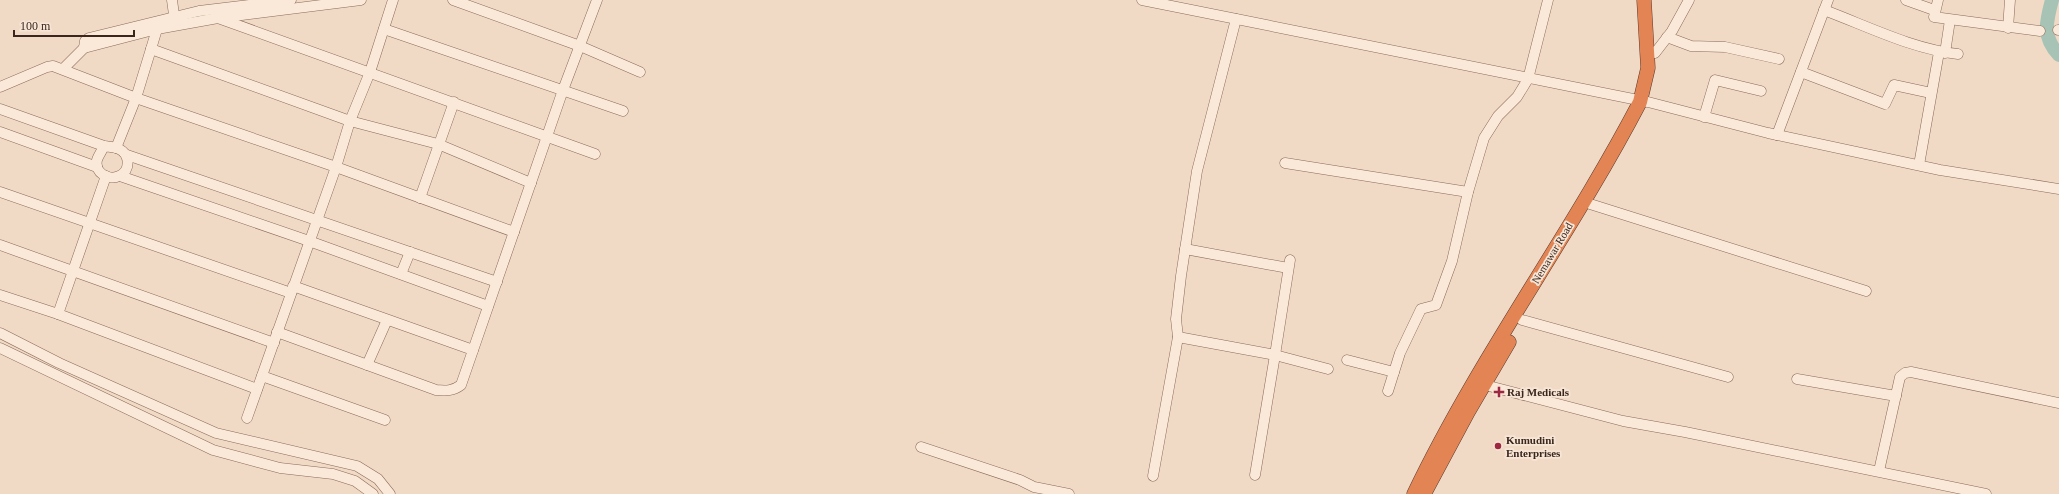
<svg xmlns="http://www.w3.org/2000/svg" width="2059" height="494" viewBox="0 0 2059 494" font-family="Georgia,serif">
  <rect width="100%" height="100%" fill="#f0dac5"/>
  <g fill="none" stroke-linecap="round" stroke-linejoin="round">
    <path stroke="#a7c3b5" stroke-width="14" d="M2052 0C2046 22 2042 37 2059 55"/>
    <g stroke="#8c6a5a" stroke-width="11">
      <g id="minor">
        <path d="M172 0 175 22"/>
        <path d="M453 0 580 46 640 72"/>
        <path d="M1142 0 1648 102 1768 133 1940 170 2059 189"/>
        <path d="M1906 0 1934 10"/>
        <path d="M1938 0 1934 17 2040 31"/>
        <path d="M1824 10C1867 26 1912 49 1958 54"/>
        <path d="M218 18 595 154"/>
        <path d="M1236 19 1197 171 1181 276 1176 319 1178 337 1275 355 1290 260"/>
        <path d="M2008 28 2010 0"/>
        <path d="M157 29 151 49 350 121 438 144 531 183"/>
        <path d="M384 29 623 111"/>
        <path d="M2058 30H2059"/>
        <path d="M1667 37 1691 46 1725 47 1779 59"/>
        <path d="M84 48 85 41 89 38 199 11 291 0"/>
        <path d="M151 49 136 98 336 167 514 232"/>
        <path d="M1655 53 1672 31 1689 0"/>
        <path d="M1945 53 1950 20"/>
        <path d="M63 69 84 48 157 29 218 18 361 0"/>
        <path d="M1801 72 1885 104 1894 85 1931 93"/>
        <path d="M0 87 47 67 53 66 136 98 116 148"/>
        <path d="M0 109 104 146C109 147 115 147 119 149 130 154 131 171 119 176 109 181 94 173 97 160 98 156 102 151 104 146"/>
        <path d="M1704 117 1715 80 1761 91"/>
        <path d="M0 132 97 167"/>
        <path d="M1777 135 1828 0"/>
        <path d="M127 155 497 282"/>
        <path d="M1285 163 1468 192"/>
        <path d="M1919 165 1939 52"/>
        <path d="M120 176 309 241 488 306"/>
        <path d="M0 192 291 293"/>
        <path d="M420 198 454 102"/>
        <path d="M1590 204 1866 291"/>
        <path d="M0 245 274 343"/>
        <path d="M1185 249 1288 268"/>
        <path d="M401 274 410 252"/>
        <path d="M293 286 473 350"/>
        <path d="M0 295 58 314 257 389"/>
        <path d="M58 314 106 176"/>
        <path d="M1522 320 1728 377"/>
        <path d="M277 332 436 390C446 391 453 391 461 385L563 90 597 0"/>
        <path d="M0 333 59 363 216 433 357 466 378 479 390 494"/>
        <path d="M0 348 213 450 280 468 333 474 355 481 373 494"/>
        <path d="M1347 360 1394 372"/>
        <path d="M367 365 387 320"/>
        <path d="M262 376 385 420"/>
        <path d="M1797 379 1896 396"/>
        <path d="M1485 385 1623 421 1685 432 1986 494"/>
        <path d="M1388 391 1400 353 1421 309 1436 305 1452 261 1468 192 1484 138 1498 116 1517 97 1528 79 1548 0"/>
        <path d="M247 418 336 167 350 121 370 72 393 0"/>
        <path d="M921 447 1020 480 1034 487 1069 494"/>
        <path d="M1879 471 1900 377 1905 373 1911 372 2059 403"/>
        <path d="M1255 475 1275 355 1328 369"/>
        <path d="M1153 476 1178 337"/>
      </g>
    </g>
    <g stroke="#5a392e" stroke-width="15">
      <g id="highway">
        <path d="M1414 494C1479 358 1570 236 1640 102L1648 68 1644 0"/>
        <path d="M1424 494 1468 412 1509 342"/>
      </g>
    </g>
    <use href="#minor" stroke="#fae9d8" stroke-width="10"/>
    <use href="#highway" stroke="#e28453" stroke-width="14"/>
  </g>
  <g fill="#9e2741" stroke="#f7e6d5" stroke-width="1.5">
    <path d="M1497 386h4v4h4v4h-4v4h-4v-4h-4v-4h4z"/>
    <circle cx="1498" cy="446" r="4"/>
  </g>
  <g text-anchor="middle" stroke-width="3.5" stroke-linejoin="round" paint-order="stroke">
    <g font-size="11" fill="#3b261e" stroke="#f7e6d5">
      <text transform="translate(1552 253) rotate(-59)" y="4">Nemawar Road</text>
    </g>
    <g font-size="11" font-weight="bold" fill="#3b261e" stroke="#f7e6d5" text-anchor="start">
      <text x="1507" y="396">Raj Medicals</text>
      <text x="1506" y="444">Kumudini<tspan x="1506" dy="13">Enterprises</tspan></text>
    </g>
  </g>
  <path d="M14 30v6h120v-6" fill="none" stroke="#3b261e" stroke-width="2"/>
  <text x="20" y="30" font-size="12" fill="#3b261e" stroke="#f7e6d5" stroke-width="3" paint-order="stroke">100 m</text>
</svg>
